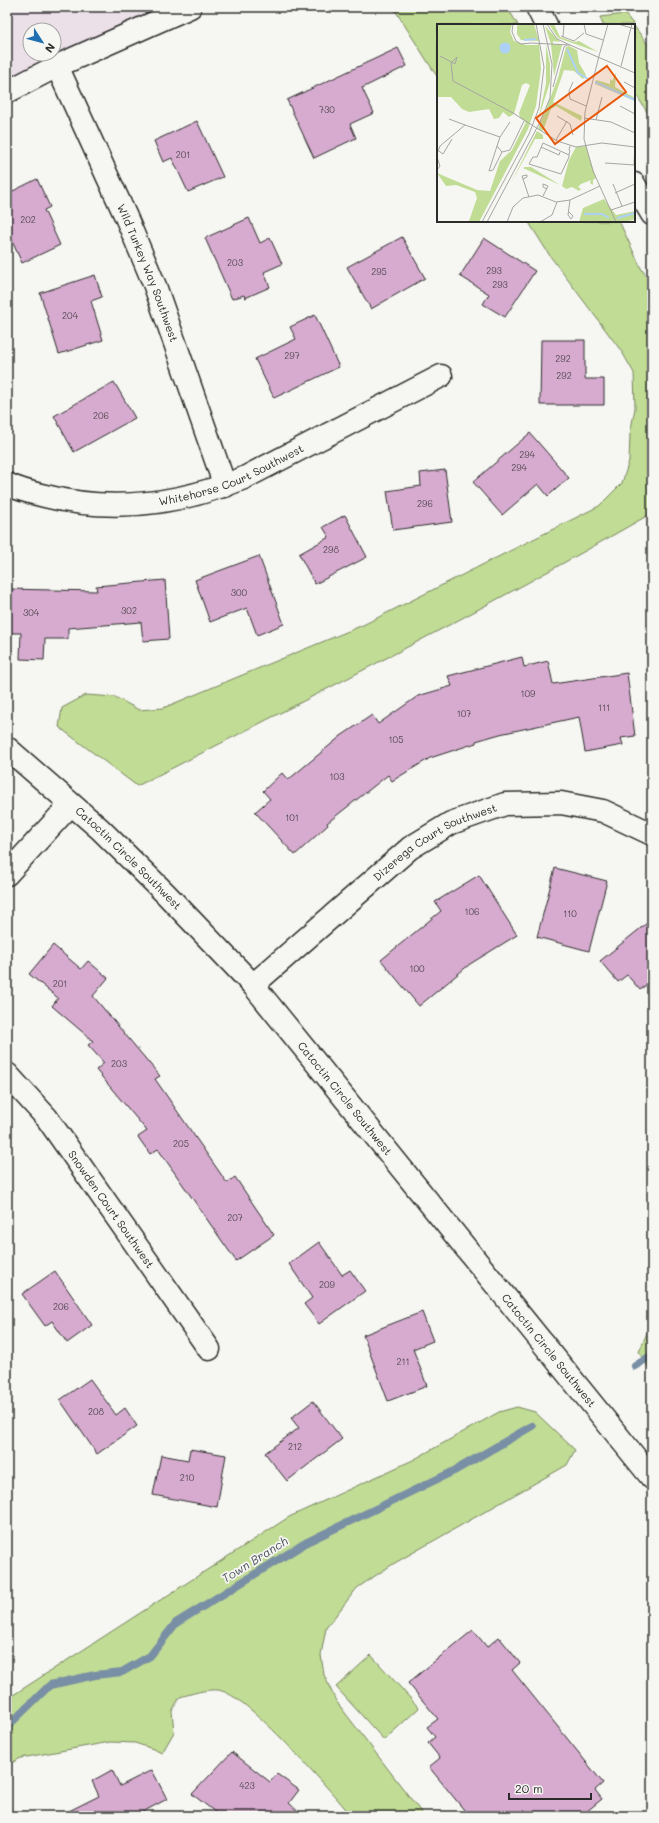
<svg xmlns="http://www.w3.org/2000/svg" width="659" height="1823" viewBox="0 0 659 1823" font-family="Mali,sans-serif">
  <rect width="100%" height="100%" fill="#f6f6f2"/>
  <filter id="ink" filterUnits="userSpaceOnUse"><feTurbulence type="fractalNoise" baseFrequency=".025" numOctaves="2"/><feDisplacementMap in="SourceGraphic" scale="8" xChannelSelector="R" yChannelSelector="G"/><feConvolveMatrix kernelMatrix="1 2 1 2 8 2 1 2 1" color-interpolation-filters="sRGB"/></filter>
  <g filter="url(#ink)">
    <path fill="#ece0e8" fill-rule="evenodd" d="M7 7H187L7 92ZM30 30H54V54H30Z"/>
    <g fill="#c1dc94" stroke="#768460">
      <path d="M393 7H507L518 25H438V78Z"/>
      <path d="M625 14 634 25H603L600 17Z"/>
      <path d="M634 26 652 50V120L634 91Z"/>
      <path d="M528 221H619L641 268 652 285V513C484 610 310 698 137 786L59 727 62 708 86 695 115 697 139 710 163 708 363 625 599 506 622 483 629 461 630 434 635 408 634 373 622 352 550 256Z"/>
      <path d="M652 1321V1373L639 1352Z"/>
      <path d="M517 1407 535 1412 575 1450 567 1465 393 1564 357 1588 326 1628 321 1655 324 1675 336 1701 424 1816H352C329 1790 248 1694 218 1690 205 1689 191 1694 180 1697L172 1711 174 1732 162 1753 153 1749 135 1743 110 1742 21 1758 7 1765V1699L289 1517 413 1460 499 1412Z"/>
      <path d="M371 1655 419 1708 384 1740 336 1687Z"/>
    </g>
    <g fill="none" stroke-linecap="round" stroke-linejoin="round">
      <g stroke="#798fa5" stroke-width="8">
        <path d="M635 1366 652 1355"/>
        <path d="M7 1727 50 1685 95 1675 122 1672 150 1656 176 1623 307 1542 454 1471 532 1426"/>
      </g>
    </g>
    <g fill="#d6abcf" stroke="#2b2b2b">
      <path d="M398 48 407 66 362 88 374 113 350 124 356 138 314 158 287 100Z"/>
      <path d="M197 121 223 177 188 192 172 158 163 162 154 141Z"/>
      <path d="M37 179 50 207 44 210 60 245 22 263 7 230V194Z"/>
      <path d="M249 218 260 243 270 238 282 264 264 272 270 287 245 298 244 295 232 299 205 238Z"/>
      <path d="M402 237 425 278 371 309 347 267Z"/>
      <path d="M484 238 535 271 505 317 483 304 489 294 460 276Z"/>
      <path d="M95 275 102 297 91 301 103 340 59 354 40 293Z"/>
      <path d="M315 315 339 367 274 398 255 359 296 339 290 327Z"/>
      <path d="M541 340H585V379H604V405H540Z"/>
      <path d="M114 382 135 418 74 452 54 416Z"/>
      <path d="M530 433 569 478 548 496 538 484 502 515 473 482Z"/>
      <path d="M445 470 452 522 393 530 387 491 421 486 420 473Z"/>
      <path d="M345 515 367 557 315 584 299 554 329 537 323 527Z"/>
      <path d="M259 556 284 624 257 635 247 608 210 622 195 580Z"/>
      <path d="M165 580 169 639 143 641 141 622 68 628V639H45L44 660 20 659 21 633H7V589L97 591 96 586Z"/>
      <path d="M522 657 524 667 548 661 553 684 627 673 635 736 621 738 623 745 585 752 579 717 500 734 476 741V743L430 758 392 781 388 775 327 823 328 825 295 855 255 812 270 799 263 791 282 773 288 780 341 736 372 715 378 724 418 696 452 686 448 676Z"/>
      <path d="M555 868 607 881 589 951 537 937Z"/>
      <path d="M479 875 517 935 470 964 419 1006 381 960 441 911 435 902Z"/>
      <path d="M652 919V980L640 990 627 975 618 982 600 961Z"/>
      <path d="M53 945 81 969 88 961 108 978 93 996 160 1076 155 1079 227 1183 235 1177 274 1235 236 1261 158 1149 150 1154 138 1137 147 1131 96 1070 104 1063 88 1045 93 1041 52 1006 58 998 29 974Z"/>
      <path d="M319 1242 342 1275 350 1270 365 1291 319 1324 304 1304 312 1298 289 1264Z"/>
      <path d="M55 1271 92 1325 67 1343 52 1321 45 1326 22 1294Z"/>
      <path d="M422 1312 433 1341 413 1349 427 1386 388 1401 363 1335Z"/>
      <path d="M90 1379 116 1415 125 1408 137 1426 97 1454 60 1400Z"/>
      <path d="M313 1401 342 1439 287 1481 265 1453 299 1428 291 1418Z"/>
      <path d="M190 1449 226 1455 217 1507 153 1495 161 1455 188 1460Z"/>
      <path d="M473 1630 487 1647 499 1637 520 1663 512 1670 603 1783 595 1790 602 1799 581 1816H469L429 1767 440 1758 428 1743 435 1737 427 1727 438 1719 408 1683Z"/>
      <path d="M232 1752 270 1782 277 1774 299 1790 289 1803 303 1816H220L192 1794Z"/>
      <path d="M112 1770 120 1786 152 1770 167 1799 135 1816H59L99 1796 92 1781Z"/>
    </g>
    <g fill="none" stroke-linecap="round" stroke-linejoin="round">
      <g stroke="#2b2b2b" stroke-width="25">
        <g id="minor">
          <path id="s1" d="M57 66 126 217 155 286 225 486"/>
          <path d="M7 92 57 66 190 7"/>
          <path id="s2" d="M7 484C19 490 32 493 45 496 112 513 180 504 244 478L441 376"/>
          <path d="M7 874 71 804"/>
          <path id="s3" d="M253 985 410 848 451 823 505 804 561 803 603 811 652 834"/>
          <path id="s4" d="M7 1074 47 1118 209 1349"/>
        </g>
      </g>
      <g stroke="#2b2b2b" stroke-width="25">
        <g id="major">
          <path id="s5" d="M7 748 100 829 165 893 253 985 652 1478"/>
        </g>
      </g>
      <g stroke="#2b2b2b" stroke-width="25">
        <g id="highway">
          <path d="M537 7 546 25"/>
          <path d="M634 184 652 214"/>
        </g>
      </g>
      <use href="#minor" stroke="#f6f6f2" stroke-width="22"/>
      <use href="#major" stroke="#f6f6f2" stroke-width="22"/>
      <use href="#highway" stroke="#f6f6f2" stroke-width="22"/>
    </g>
  </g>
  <g text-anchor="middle" stroke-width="3.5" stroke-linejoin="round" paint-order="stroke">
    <g font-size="9" fill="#564b54">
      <text x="327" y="113">730</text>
      <text x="183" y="158">201</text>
      <text x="28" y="223">202</text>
      <text x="235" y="266">203</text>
      <text x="494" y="274">293</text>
      <text x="379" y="275">295</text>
      <text x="500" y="288">293</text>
      <text x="70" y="319">204</text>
      <text x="292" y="359">297</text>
      <text x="563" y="362">292</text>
      <text x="564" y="379">292</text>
      <text x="101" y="419">206</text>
      <text x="527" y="458">294</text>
      <text x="519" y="471">294</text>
      <text x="425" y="507">296</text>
      <text x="331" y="553">298</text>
      <text x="239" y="596">300</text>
      <text x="129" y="614">302</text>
      <text x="31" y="616">304</text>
      <text x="528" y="697">109</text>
      <text x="604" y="711">111</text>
      <text x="464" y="717">107</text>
      <text x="396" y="743">105</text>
      <text x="337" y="780">103</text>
      <text x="292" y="821">101</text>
      <text x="472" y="915">106</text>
      <text x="570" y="917">110</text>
      <text x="417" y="972">100</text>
      <text x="60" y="987">201</text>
      <text x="119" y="1067">203</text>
      <text x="181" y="1147">205</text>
      <text x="235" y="1221">207</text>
      <text x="327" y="1288">209</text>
      <text x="61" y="1310">206</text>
      <text x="403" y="1365">211</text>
      <text x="96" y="1415">208</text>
      <text x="295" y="1450">212</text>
      <text x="187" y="1481">210</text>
      <text x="247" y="1789">423</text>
    </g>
    <g font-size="11" fill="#2b2b2b" stroke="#f6f6f2">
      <text dy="4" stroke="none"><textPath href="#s1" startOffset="226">Wild Turkey Way Southwest</textPath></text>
      <text dy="4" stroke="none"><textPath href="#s2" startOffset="232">Whitehorse Court Southwest</textPath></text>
      <text dy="4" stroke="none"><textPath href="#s3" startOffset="233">Dizerega Court Southwest</textPath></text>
      <text dy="4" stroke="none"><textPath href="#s5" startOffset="164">Catoctin Circle Southwest</textPath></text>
      <text dy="4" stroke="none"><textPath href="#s5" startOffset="488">Catoctin Circle Southwest</textPath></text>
      <text dy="4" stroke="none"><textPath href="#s4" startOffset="171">Snowden Court Southwest</textPath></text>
      <text dy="4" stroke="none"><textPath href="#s5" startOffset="812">Catoctin Circle Southwest</textPath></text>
    </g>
    <g font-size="12" font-style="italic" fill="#4c545e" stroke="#f6f6f2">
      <text transform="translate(255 1560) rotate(-32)" y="4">Town Branch</text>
    </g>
  </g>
  <g transform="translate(437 24)">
    <rect width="198" height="198" fill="#f6f6f2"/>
    <path d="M0 0H75L73 8 77 17 89 21H101L102 17 84 16 80 10V3L81 0H97L102 17 104 45 99 82 91 105 42 198 32 197 40 174 38 168 19 161 9 162 0 149 40 166 53 167 63 137 75 126 89 98 83 94 82 89 93 61 89 59 85 61 77 90 72 93 66 88 62 94 57 95 52 85 32 88 25 85 14 73H0ZM112 0H117L123 13 137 18 142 17 161 28 121 14ZM108 2 123 18 116 17V20L125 21 117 52 114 20ZM109 21 113 40V58L101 96 109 60ZM132 22 140 26 142 39 149 51 146 55 137 47 127 46 116 78 145 92 144 97 119 82 114 85 106 107 101 105 121 54 129 23ZM179 49 178 63 198 74V77L158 60 159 56 173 60V55L175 57ZM100 107 106 111V115H98L74 159ZM149 122 159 154 156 156V161L153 159 154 156 144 160 141 163 144 165 142 167 135 163 129 165 125 162 132 136 139 123ZM88 143H94L123 161 86 144ZM167 175 179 191 198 187V195L189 198H142L146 184Z" fill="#c1dc94"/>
    <path d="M62.5 24a5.5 5.5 0 1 1 11 0a5.5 5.5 0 1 1-11 0Z" fill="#add1f6"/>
    <path fill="none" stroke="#add1f6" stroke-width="2" d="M87 16 99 15M130 25 141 49 153 56M158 58 198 76M147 190H165L172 194M180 194 198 189"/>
    <path fill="none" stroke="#a5a5a2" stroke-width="1" d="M76 0 75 8 79 17 84 20 94 19M110 0 120 15 133 21M147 0 149 10 166 16M181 0 198 5M124 12 137 17 147 9M126 13 127 0M94 19 133 21 198 49M3 32 18 40 20 33M162 32 171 0M162 32 148 88 147 115 156 147 179 198M20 33 14 39 16 57 76 89 120 117 139 123 165 119 198 123M184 42 195 0M136 58 132 67 133 75 149 82M187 58 198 64M116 63 127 23 130 21M183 82 198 90M120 92 133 100 136 111M147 94 174 98 198 109M12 95 28 101M159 96 165 73M119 116 130 97M60 122 52 147 56 146 65 128 60 122 63 113M104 123 122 131 123 128M2 127 6 130 15 115M65 128 73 126 87 97M0 130 3 122 28 101 63 113 73 98M132 131 106 119 100 133H96L92 140 124 150 132 133V130L133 127 132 126 133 122M0 133 3 142 0 146M168 139 198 141M197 141 198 119M86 155 90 153V151L85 152 92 173M176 160 185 182M178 169 198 160M106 172 111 162 106 160V163L110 165M174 186 198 178M132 188 136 192 134 195 131 191 133 176M45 198 92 110 102 84 107 43 99 0M50 198 103 98 113 74 115 40 106 0M70 198 76 183 86 174 101 171 119 178 133 176 163 162M103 198 115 191 120 178"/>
    <path fill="#e8590c" fill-opacity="0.15" stroke="#e8590c" stroke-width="2" d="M170 42 189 68 118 120 99 94Z"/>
    <rect width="198" height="198" fill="none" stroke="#2b2b2b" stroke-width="2"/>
  </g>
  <rect width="659" height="1823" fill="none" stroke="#f6f6f2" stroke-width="24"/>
  <rect x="12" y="12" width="635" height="1799" fill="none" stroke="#2b2b2b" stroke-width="1.5" filter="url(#ink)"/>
  <g transform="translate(42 42) rotate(126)"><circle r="19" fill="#f6f6f2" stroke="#a5a5a2"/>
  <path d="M0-3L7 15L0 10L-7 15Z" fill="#1f6fb2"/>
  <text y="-6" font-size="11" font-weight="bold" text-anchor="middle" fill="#2b2b2b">N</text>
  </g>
  <path d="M509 1793v6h82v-6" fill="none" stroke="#2b2b2b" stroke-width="2"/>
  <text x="515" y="1793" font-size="12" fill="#2b2b2b" stroke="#f6f6f2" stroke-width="3" paint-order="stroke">20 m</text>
</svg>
